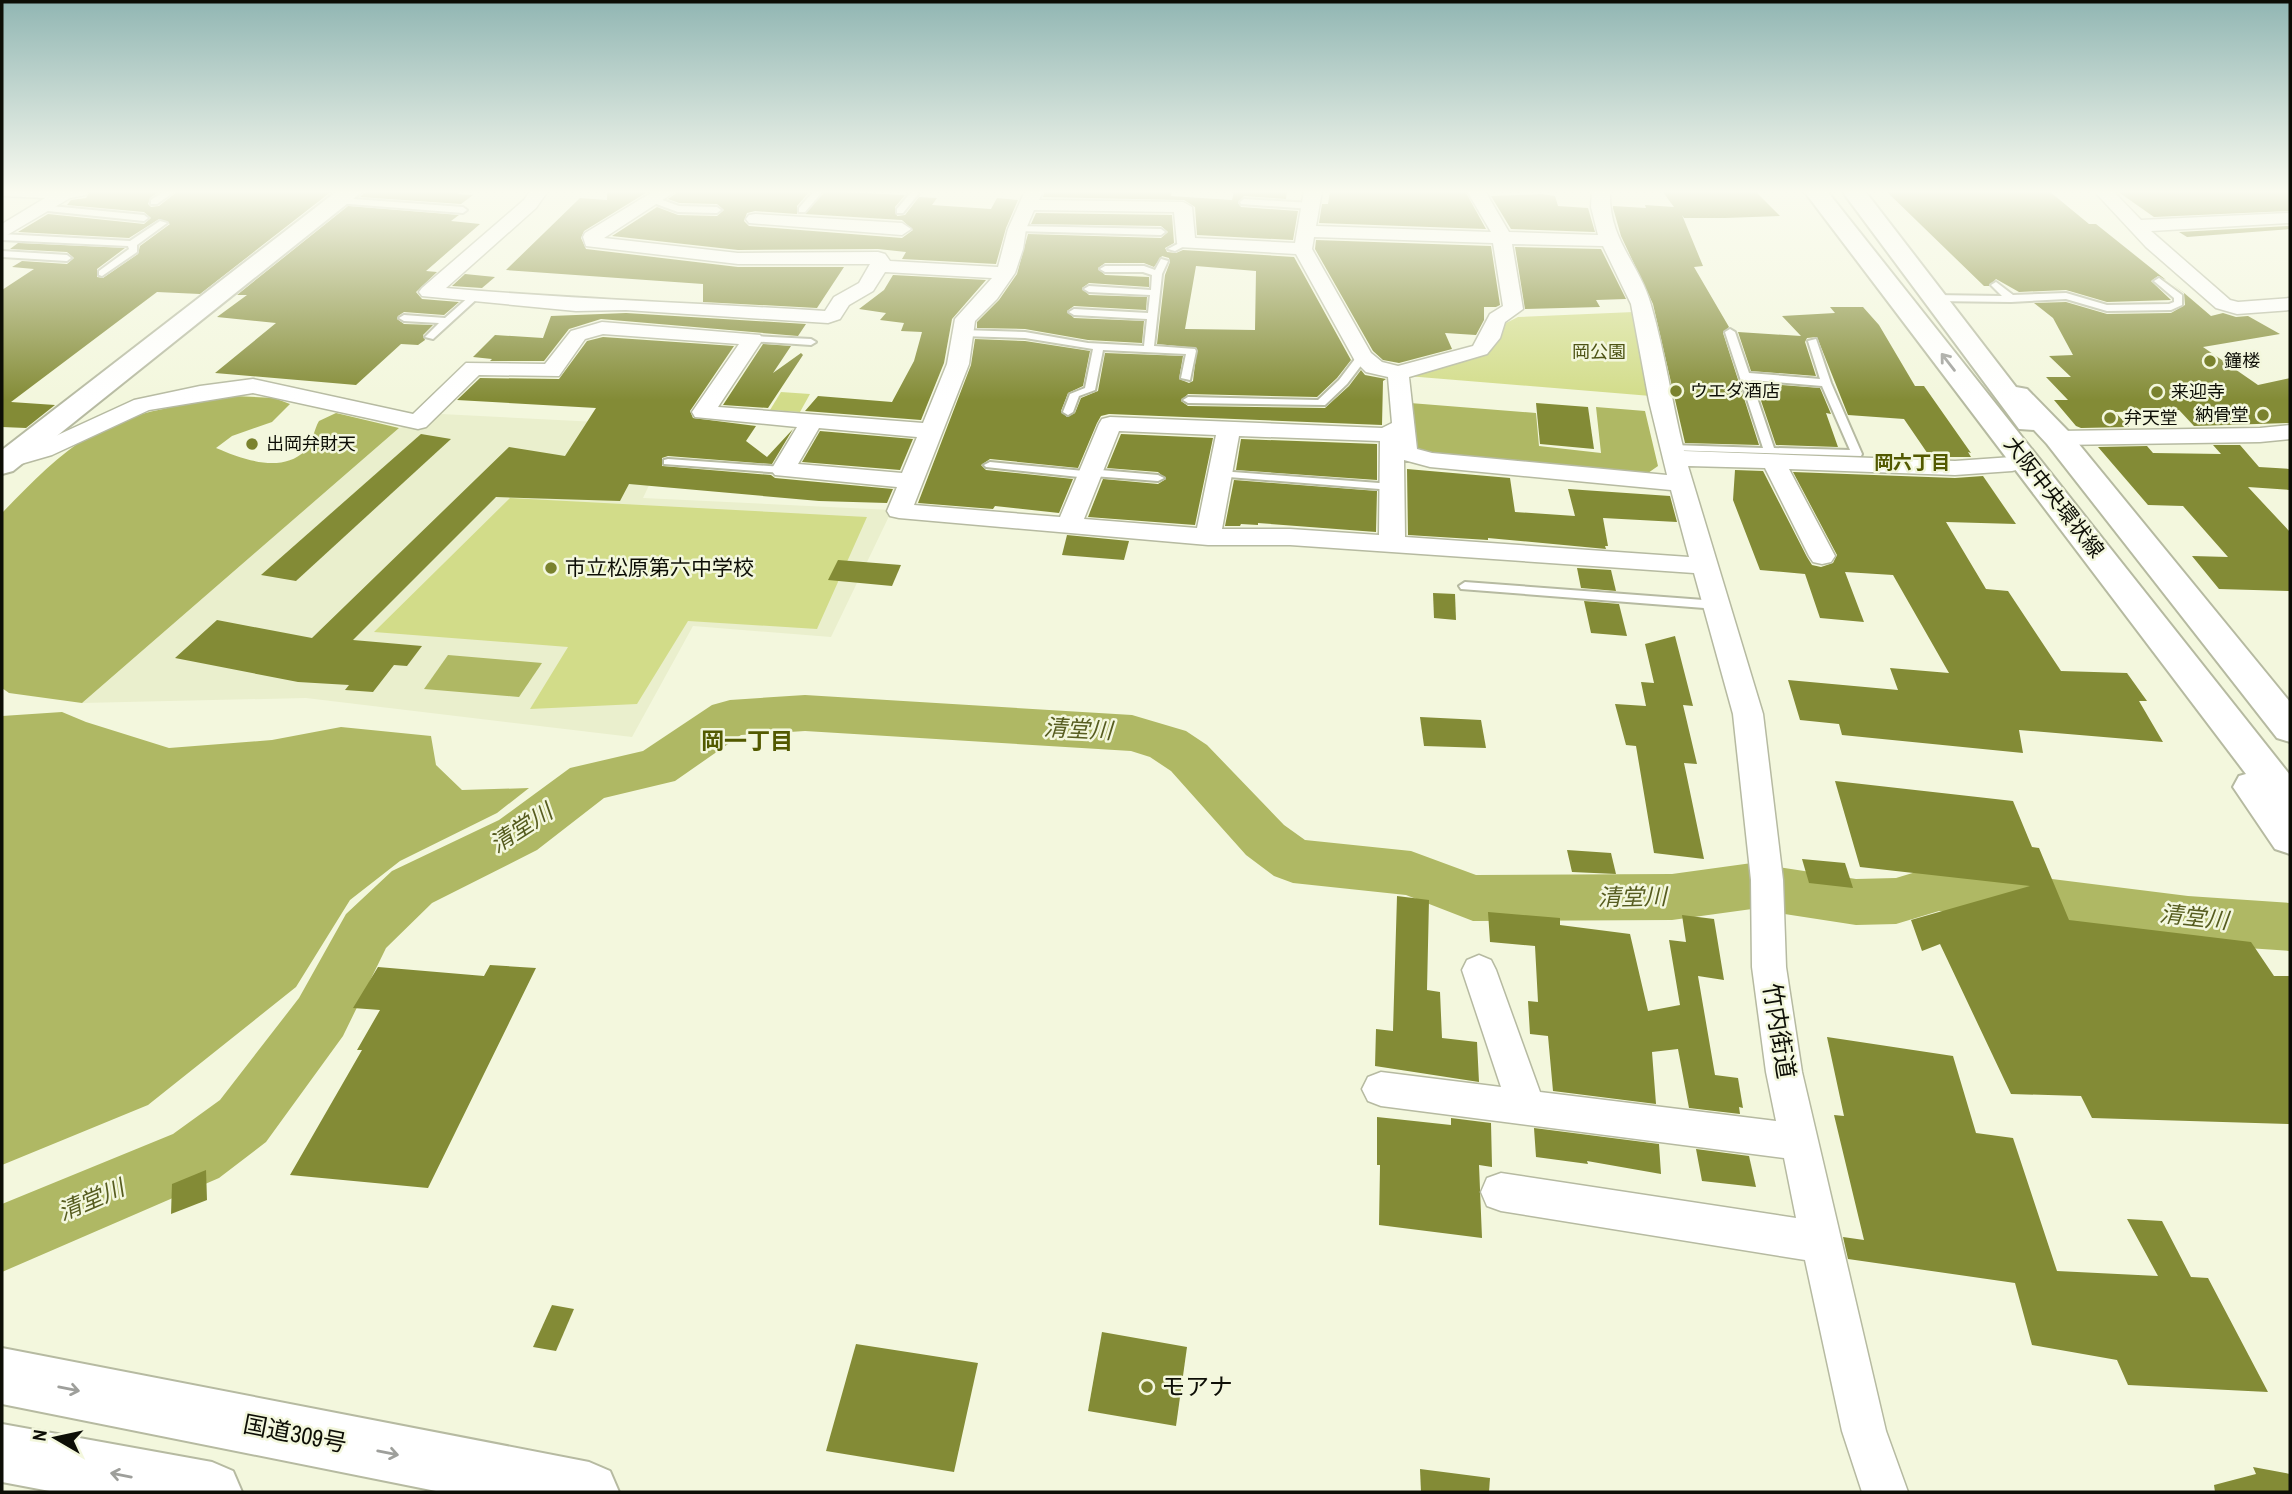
<svg xmlns="http://www.w3.org/2000/svg" width="2292" height="1494" viewBox="0 0 2292 1494" font-family="'Archivo Narrow','Noto Sans JP',sans-serif">
  <rect width="100%" height="100%" fill="#f3f7dd"/>
  <path fill="#eaefcd" d="M441 414 677 426 643 498 892 510 831 637 693 626 632 737 306 698 82 703 399 428Z"/>
  <g fill="#d2dc89">
    <path d="M1634 312 1651 396 1407 376 1461 360 1498 327 1518 317Z"/>
    <path d="M781 392 810 394 800 412 770 410Z"/>
    <path d="M510 498 867 517 817 629 688 621 637 704 530 709 568 647 374 632Z"/>
  </g>
  <g fill="#afb864">
    <path d="M234 396 274 398 290 404 272 422 232 436 216 448C242 459 281 474 305 451 312 445 314 429 319 421L336 413 399 428 82 703 9 693 2 688V513C30 484 58 455 92 434 130 411 190 404 234 396Z"/>
    <path d="M1410 403 1536 413 1539 446 1601 453 1596 407 1645 411 1658 466 1648 473 1434 456 1418 448Z"/>
    <path d="M448 655 542 663 519 697 424 689Z"/>
    <path d="M62 712 86 722 169 748 272 740 341 727 431 736 436 765 462 790 529 788 497 813 400 861 350 900 296 987 148 1105 2 1165V716Z"/>
  </g>
  <g fill="none" stroke-linecap="round" stroke-linejoin="round">
    <path fill="#afb864" fill-rule="evenodd" d="M805 695 1132 715 1186 731 1207 745 1284 825 1305 840 1411 851 1476 875 1672 874 1752 863 1856 879 1896 878 1939 865 2188 896 2290 903V951L2188 944 1939 911 1896 924 1856 925 1752 909 1672 920 1473 921 1406 895 1293 883 1274 876 1246 855 1171 771 1150 757 1131 751 805 731 741 735 675 781 604 798 537 850 432 903 386 948 343 1036 266 1142 219 1178 2 1272V1204L173 1134 220 1100 299 998 346 914 392 871 499 820 570 768 643 751 712 705 730 700Z"/>
  </g>
  <g fill="#838b36" fill-rule="evenodd">
    <path d="M90 191H160L150 198 148 204 151 207 159 206 178 191H332L200 294 157 292 11 402 55 405 26 428 2 427V290L34 269 12 267 22 261 67 264 74 258 67 252 10 249 18 243 125 248 97 269V277L103 278 138 254 140 246 170 224 159 219 129 238 18 232 48 214 144 224 151 218 144 212 67 205 71 200 86 198Z"/>
    <path d="M366 191H461L458 194 473 195 461 204 360 197Z"/>
    <path d="M607 191H649L584 231 581 238 586 249 738 267H844L817 308 703 302V284L506 270 580 198 607 200Z"/>
    <path d="M679 191H810L797 206V214L755 211 747 213 744 221 749 226 902 238 913 230 902 220 805 214 825 191 905 195 895 207 897 216 905 215 919 197 937 198 932 205 991 209 997 198 1018 200 1006 228 996 264 902 259 906 252 878 249 738 250 612 236 657 207 678 215 717 216 724 210 717 204 679 203 668 199Z"/>
    <path d="M1045 191H1172L1171 196 1232 200 1234 191H1287L1286 199 1244 196 1238 203 1241 207 1298 211 1293 240 1197 235 1195 207 1184 200 1043 197Z"/>
    <path d="M1330 191H1465L1486 229 1319 223 1322 204H1328Z"/>
    <path d="M1662 191H1755L1780 216 1725 218H1684L1682 215 1703 266 1694 267 1729 327 1723 333 1759 445 1685 443 1653 304 1621 236 1613 208V206L1646 208 1645 205 1674 207Z"/>
    <path d="M1886 191H2049L2089 224H2096L2166 280 2158 276 2151 281 2171 300 2107 302 2066 290 2019 292 1996 279 1989 286H1984Z"/>
    <path d="M2117 191H2290V211L2154 217Z"/>
    <path d="M1542 194 1555 196 1558 206 1588 208 1595 232 1511 229 1491 196Z"/>
    <path d="M348 206 459 215 451 221 480 224 426 271 437 272 416 292 422 299 459 302 444 315 404 312 398 316 397 319 404 324 433 325 423 335 425 340 418 345 401 344 356 385 215 373 276 323 217 317 247 295H237Z"/>
    <path d="M1036 213 1172 215 1174 243 1165 248 1167 252 1176 253 1183 250 1294 257 1351 360 1337 378 1317 397 1188 394 1181 401 1188 406 1325 408 1349 386 1361 370 1365 375 1386 379 1383 381 1382 425 1109 414 1101 416 1097 423 1078 468 990 459 981 465 986 470 1073 479 1059 513 995 506 993 509 918 503 971 365 975 339 1025 341 1090 351 1083 386 1068 393 1061 411 1067 417 1075 413 1081 398 1098 391 1105 353 1183 356 1179 379 1189 383 1193 381 1197 348 1157 344 1165 275 1170 262 1169 258 1162 256 1154 267 1144 263H1105L1098 268 1105 275 1149 277V287L1089 283 1082 288 1089 295 1147 297 1146 310 1074 306 1067 311 1074 318 1144 321 1142 343 1088 340 1025 329 977 328V322L999 300 1017 274 1028 234 1161 238 1168 232 1161 226 1031 224ZM1196 266 1256 271 1255 330 1185 329Z"/>
    <path d="M2290 226V229L2187 237 2179 232Z"/>
    <path d="M1316 240 1491 246 1500 305 1496 307H1484V320L1476 335 1445 333 1452 349 1399 363 1383 360 1373 351 1315 249Z"/>
    <path d="M1515 247 1601 249 1626 299 1596 300 1600 307 1525 309Z"/>
    <path d="M465 274 495 277 482 288 452 286Z"/>
    <path d="M893 275 986 280 952 319 944 363 921 420 805 411 818 396 892 402 914 361 922 332 901 331 904 323 880 320 886 313 859 309 884 290Z"/>
    <path d="M2172 284 2183 292 2211 316 2223 313 2236 317 2248 316 2280 334 2203 347 2258 385 2290 378V423L2194 426 2179 410 2115 412 2129 427 2081 428 2076 426 2054 400H2068L2046 377H2071L2049 356 2073 355 2053 318 2034 303 2066 302 2107 314 2171 313 2185 305 2184 293Z"/>
    <path d="M1830 307H1863L1879 325 1915 386H1924L1971 453 1968 452 1971 457H1930L1904 419 1848 415 1817 337 1807 338 1805 342 1816 376 1751 371 1738 332 1801 336 1782 316 1835 313Z"/>
    <path d="M626 313 806 324 798 336 601 319 569 329 544 361H490L492 359 473 357 495 335 543 338 551 316Z"/>
    <path d="M603 337 734 346 690 411 693 418 756 426 746 441 767 457 793 429 772 464 668 456 662 458V466L771 475 775 478 893 489 887 503 819 501 629 484 620 501 496 497 353 640 422 646 407 666 394 665 373 692 345 690 349 685 298 682 175 658 217 620 312 638 509 447 565 456 596 408 457 400 480 378 559 379 587 341Z"/>
    <path d="M763 344 791 346 773 373 801 353 803 355 768 408 723 405Z"/>
    <path d="M1755 383 1820 388 1831 414 1826 413 1838 447 1776 445Z"/>
    <path d="M1536 403 1588 407 1594 449 1540 444Z"/>
    <path d="M820 431 913 439 900 470 802 462Z"/>
    <path d="M421 434 451 439 296 581 261 575Z"/>
    <path d="M1121 434 1213 438 1195 525 1088 517 1103 479 1158 484 1166 479 1158 472 1107 468Z"/>
    <path d="M1241 439 1377 444V480L1236 470Z"/>
    <path d="M2213 445H2240L2259 467 2290 469V490L2248 487 2290 532V591L2219 589 2192 556 2228 557 2183 506 2148 505 2098 447 2147 446 2153 453 2221 454Z"/>
    <path d="M1407 469 1510 478 1515 512 1575 516 1568 489 1670 496 1677 522 1603 518 1608 546H1605L1606 549 1488 538V540L1408 535Z"/>
    <path d="M1735 470 1763 471 1807 557 1812 565 1821 567 1833 563 1837 555 1793 472 1955 478 1983 476 2016 524 1946 522 1986 589 2008 591 2061 671 2127 673 2147 701H2139L2163 742 2019 730 2023 753 1842 735 1839 724 1800 720 1788 680 1898 690 1890 668 1949 673 1893 575 1845 572 1864 622 1820 618 1805 574 1760 570 1733 500Z"/>
    <path d="M1234 480 1377 491 1376 532 1258 523V525L1241 524 1240 526H1225Z"/>
    <path d="M1067 535 1129 541 1124 560 1062 555Z"/>
    <path d="M838 560 901 565 892 586 828 580Z"/>
    <path d="M1577 568 1611 570 1616 591 1581 588Z"/>
    <path d="M1433 593 1455 594 1456 620 1434 618Z"/>
    <path d="M1584 601 1619 604 1627 636 1591 633Z"/>
    <path d="M1675 636 1693 706 1683 705 1697 764 1684 763 1704 859 1654 853 1636 746 1626 745 1615 704 1646 706 1641 682 1654 683 1645 644Z"/>
    <path d="M1420 717 1481 720 1486 748 1424 746Z"/>
    <path d="M1835 781 2013 801 2032 847 2039 848 2069 920 2251 942 2274 976H2290V1124L2092 1118 2081 1096 2011 1094 1940 944 1922 951 1911 920 2030 886 1860 867Z"/>
    <path d="M1567 850 1611 853 1616 874 1572 872Z"/>
    <path d="M1802 859 1845 863 1853 888 1809 883Z"/>
    <path d="M1397 896 1429 900 1427 990 1440 992 1442 1038 1477 1042 1479 1082 1375 1066 1376 1029 1393 1031Z"/>
    <path d="M1488 912 1560 918V925L1630 934 1648 1011 1680 1005 1669 940 1686 942 1682 915 1714 919 1724 980 1698 976 1715 1075 1738 1078 1743 1108 1739 1107 1740 1114 1689 1108 1678 1049 1652 1052 1656 1104 1553 1091 1548 1036 1530 1034 1528 1001 1538 1002 1535 946 1490 942Z"/>
    <path d="M490 965 536 968 428 1188 290 1175 362 1050H357L380 1010 353 1008 378 967 484 976Z"/>
    <path d="M1827 1037 1953 1056 1976 1133 2013 1138 2057 1271 2158 1276 2127 1219 2162 1221 2191 1277 2208 1278 2268 1392 2128 1385 2117 1360 2032 1345 2015 1283 1848 1259 1843 1237 1864 1240 1834 1115 1844 1116Z"/>
    <path d="M1377 1117 1451 1125V1118L1491 1123 1492 1167 1479 1165 1482 1238 1379 1225 1380 1165H1377Z"/>
    <path d="M1534 1128 1659 1144 1661 1174 1587 1161 1588 1164 1536 1157Z"/>
    <path d="M1696 1149 1749 1156 1756 1187 1702 1181Z"/>
    <path d="M206 1170 207 1200 171 1214 172 1184Z"/>
    <path d="M552 1305 574 1309 556 1351 533 1347Z"/>
    <path d="M1102 1332 1187 1347 1176 1426 1088 1411Z"/>
    <path d="M856 1344 978 1363 954 1472 826 1451Z"/>
    <path d="M2253 1467 2290 1474V1492H2215L2214 1485 2256 1474Z"/>
    <path d="M1420 1469 1490 1478 1489 1492H1421Z"/>
  </g>
  <g fill="none" stroke-linecap="round" stroke-linejoin="round">
    <g stroke="#b6baa1" stroke-width="4">
      <g id="lane">
        <path d="M165 191H175L157 204H151V200Z"/>
        <path d="M814 191H823L805 212H799V208Z"/>
        <path d="M912 191 919 193 903 213H897V209Z"/>
        <path d="M654 197 679 206 717 207 721 210 717 213 678 212 651 202 650 200Z"/>
        <path d="M340 198 463 207 467 210 463 213 337 203V199Z"/>
        <path d="M1244 199 1311 203 1315 206 1311 209 1241 204 1240 202Z"/>
        <path d="M41 205 144 215 148 218 144 221 38 210V206Z"/>
        <path d="M160 221 167 223 137 245V252L102 276 99 275V271L129 249 128 246 2 240V234L130 241Z"/>
        <path d="M1017 226 1161 229 1165 232 1161 235 1014 231V227Z"/>
        <path d="M1183 241 1190 243 1175 251 1168 249Z"/>
        <path d="M2 251 67 255 71 258 67 261 2 257Z"/>
        <path d="M1161 259 1168 261 1162 274 1154 346 1195 349 1196 351 1190 380 1181 378 1186 354 1103 350 1095 390 1079 396 1073 412 1068 415 1063 412 1070 394 1085 388 1093 349 1025 338 962 336 957 333 962 330 1025 332 1088 343 1144 346 1147 319 1074 315 1069 312 1074 309 1148 313 1150 295 1089 292 1084 289 1089 286 1151 290 1152 275 1143 272H1105L1100 269 1105 266H1144L1155 270Z"/>
        <path d="M2159 278 2182 295V305L2171 310 2107 311 2066 299 2011 302 1933 301 1928 298 1933 295 2002 296 1991 285 1996 282 2013 295 2066 293 2107 305 2169 304 2174 302V298L2154 281Z"/>
        <path d="M471 295 479 297 433 339 425 337 439 323 404 321 399 318 404 315 445 318Z"/>
        <path d="M1730 329 1735 332 1749 373 1820 379 1808 341 1816 339 1831 383 1862 454 1861 456 1668 450V446L1672 445 1763 448 1725 332ZM1751 380 1822 386 1850 450 1774 448Z"/>
        <path d="M753 336 811 339 816 342 811 345 750 341V337Z"/>
        <path d="M1362 354 1367 357 1366 359 1347 384 1325 405 1188 403 1183 400 1188 397 1318 400 1339 380 1358 355Z"/>
        <path d="M668 459 783 467 789 470 783 473 664 464V460Z"/>
        <path d="M990 462 1084 471 1089 469 1158 475 1164 478 1158 481 1093 476 1088 478 986 467 984 465Z"/>
        <path d="M1220 471 1392 484 1398 487 1392 490 1216 476 1214 474Z"/>
        <path d="M1465 582 1717 601 1723 605 1717 609 1461 589 1459 586Z"/>
      </g>
    </g>
    <g stroke="#b6baa1" stroke-width="3">
      <g id="street">
        <path d="M2 191H88L85 195 70 198 2 238V224L45 198 2 196Z"/>
        <path d="M530 191H548L536 208 446 288C572 299 699 303 825 311L834 297 859 283 870 264H738L586 246 583 237 585 233 654 191H676L604 238 738 253 878 252 885 254 890 261 998 267 1008 229 1025 191H1043L1039 200 1183 202 1192 207 1195 238 1295 243 1304 191H1322L1316 226 1491 232 1467 191H1485L1509 232 1598 235 1591 207 1592 191H1610C1608 240 1639 262 1651 305 1665 353 1672 403 1684 451L1955 461 2012 457 2020 459 2024 464 2020 469 2012 471 1955 475 1789 469 1835 556 1831 562 1822 564 1813 562 1809 556 1765 468 1688 466 1763 714 1783 880 1786 967 1802 1072 1886 1431 1908 1492H1862L1842 1431 1805 1260 1501 1211 1487 1206 1481 1192 1487 1178 1501 1173 1796 1218 1784 1158 1381 1106 1368 1101 1362 1089 1368 1077 1381 1072 1501 1087 1462 970 1467 960 1479 955 1491 960 1496 970 1540 1092 1776 1121 1766 1072 1752 967 1751 880 1733 714 1694 573 1290 545H1208L899 518 890 516 887 511 897 487 775 475 771 470 797 427 695 417 692 412 739 344 603 334 585 339 559 376 479 375 426 427 418 429 253 393 149 410 52 455 7 468 2 467V455L36 445 134 400 200 386 253 379 413 414 466 363 545 364 571 331 602 322 760 335 763 339 718 407 923 423 947 364 955 319 992 278 885 272 873 291 849 305 840 319 828 323 626 310 576 311 422 296 419 292 422 288 524 200ZM1034 210 1174 212 1177 243 1179 247 1296 254 1355 361 1366 372 1388 377 1392 423 1382 428 1110 417 1102 419 1099 424 1060 517 914 505 969 364 975 321 997 299 1015 273 1023 249 1026 229ZM1314 237 1493 243 1503 306 1490 314 1473 346 1398 366 1382 362 1371 353 1312 249ZM1512 244 1603 246 1631 304 1649 401 1667 475 1432 453 1417 449 1409 377 1487 354 1500 338 1505 322 1523 309ZM819 428 917 437 902 473 798 464ZM1119 431 1216 435 1197 528 1084 519ZM1239 436 1380 441 1379 535 1290 529H1222ZM1404 460 1430 467 1671 490 1689 557 1405 537Z"/>
        <path d="M2094 191H2113L2141 220 2290 213V223L2151 231 2230 300 2238 302 2290 298V310L2237 314 2216 308 2146 247Z"/>
        <path d="M755 214 902 223 911 229 902 235 749 223 746 219 749 215Z"/>
        <path d="M2290 425V439L2260 442 2058 445 2050 443 2047 438 2050 433 2058 431 2260 428Z"/>
      </g>
    </g>
    <g stroke="#b6baa1" stroke-width="4">
      <path id="secondary" d="M337 191H363L13 471 2 474V450Z"/>
    </g>
    <g stroke="#b6baa1" stroke-width="4">
      <g id="primary">
        <path d="M1804 191H1827L2290 775V854L2275 849 2233 787 2239 776 2246 774Z"/>
        <path d="M1842 191H1865L2016 387 2027 389 2069 432 2290 702V742L2277 738 2047 444 2034 430 2019 429Z"/>
      </g>
    </g>
    <g stroke="#b6baa1" stroke-width="4">
      <g id="highway">
        <path d="M2 1348 589 1462 610 1471 619 1492H441L2 1404Z"/>
        <path d="M2 1424 212 1462 233 1471 242 1492H55L2 1482Z"/>
      </g>
    </g>
    <use href="#lane" fill="#fff" fill-rule="evenodd"/>
    <use href="#street" fill="#fff" fill-rule="evenodd"/>
    <use href="#secondary" fill="#fff" fill-rule="evenodd"/>
    <use href="#primary" fill="#fff" fill-rule="evenodd"/>
    <use href="#highway" fill="#fff" fill-rule="evenodd"/>
  </g>
  <defs><path id="oneway-shaft" d="M-6 0H5M1.5-3L5.5 0L1.5 3" fill="none" stroke-width="1.6" stroke-linecap="round" stroke-linejoin="round" transform="scale(1.75)"/></defs>
  <g stroke="#9e9f9b">
    <use href="#oneway-shaft" transform="translate(1948 362) rotate(-128)"/>
    <use href="#oneway-shaft" transform="translate(69 1389) rotate(11)"/>
    <use href="#oneway-shaft" transform="translate(388 1453) rotate(11)"/>
    <use href="#oneway-shaft" transform="translate(121 1475) rotate(-169)"/>
  </g>
  <linearGradient id="sky" x2="0" y2="1"><stop stop-color="#91b6b3"/><stop offset="0.48" stop-color="#fafbf0"/><stop offset="1" stop-color="#fafbf0" stop-opacity="0"/></linearGradient>
  <rect width="2292" height="400" fill="url(#sky)"/>
  <g fill="#7a822e" stroke="#f3f7dd" stroke-width="2.5">
    <circle cx="2210" cy="361" r="7"/>
    <circle cx="1676" cy="391" r="7"/>
    <circle cx="2157" cy="392" r="7"/>
    <circle cx="2263" cy="415" r="7"/>
    <circle cx="2110" cy="418" r="7"/>
    <circle cx="252" cy="444" r="7"/>
    <circle cx="551" cy="568" r="7"/>
    <circle cx="1147" cy="1387" r="7"/>
  </g>
  <g text-anchor="middle" stroke-width="5" stroke-linejoin="round" paint-order="stroke">
    <g font-size="18" fill="#4d5314" stroke="#f3f7dd">
      <text x="1599" y="358">岡公園</text>
    </g>
    <g font-size="18" fill="#0d0e06" stroke="#f3f7dd" text-anchor="start">
      <text x="2224" y="367">鐘楼</text>
      <text x="1690" y="397">ウエダ酒店</text>
      <text x="2171" y="398">来迎寺</text>
      <text x="2249" y="421" text-anchor="end">納骨堂</text>
      <text x="2124" y="424">弁天堂</text>
      <text x="266" y="450">出岡弁財天</text>
    </g>
    <g font-size="19" font-weight="bold" fill="#525900" stroke="#f3f7dd">
      <text x="1912" y="469">岡六丁目</text>
    </g>
    <g font-size="21" fill="#0d0e06" stroke="#f3f7dd">
      <text transform="translate(2054 497) rotate(52)" y="7">大阪中央環状線</text>
    </g>
    <g font-size="21" fill="#0d0e06" stroke="#f3f7dd" text-anchor="start">
      <text x="565" y="575">市立松原第六中学校</text>
    </g>
    <g font-size="23" font-style="italic" fill="#565c1f" stroke="#f3f7dd">
      <text transform="translate(1078 729) rotate(3)" y="8">清堂川</text>
      <text transform="translate(521 828) rotate(-33)" y="8">清堂川</text>
      <text transform="translate(1632 897) rotate(-1)" y="8">清堂川</text>
      <text transform="translate(2194 917) rotate(6)" y="8">清堂川</text>
      <text transform="translate(91 1200) rotate(-23)" y="8">清堂川</text>
    </g>
    <g font-size="23" font-weight="bold" fill="#525900" stroke="#f3f7dd">
      <text x="747" y="749">岡一丁目</text>
    </g>
    <g font-size="24" fill="#0d0e06" stroke="#f3f7dd">
      <text transform="translate(1779 1031) rotate(81)" y="8">竹内街道</text>
      <text transform="translate(295 1434) rotate(11)" y="8">国道309号</text>
    </g>
    <g font-size="24" fill="#0d0e06" stroke="#f3f7dd" text-anchor="start">
      <text x="1161" y="1395">モアナ</text>
    </g>
  </g>
  <rect width="2292" height="1494" fill="none" stroke="#0d0e06" stroke-width="7"/>
  <g transform="translate(56 1438) rotate(279)" stroke="#f3f7dd" stroke-width="5" paint-order="stroke">
  <path d="M0-5L12 26L0 18L-12 26Z" fill="#0d0e06"/>
  <text y="-10" font-size="19" font-weight="bold" text-anchor="middle" fill="#0d0e06">N</text>
  </g>
</svg>
